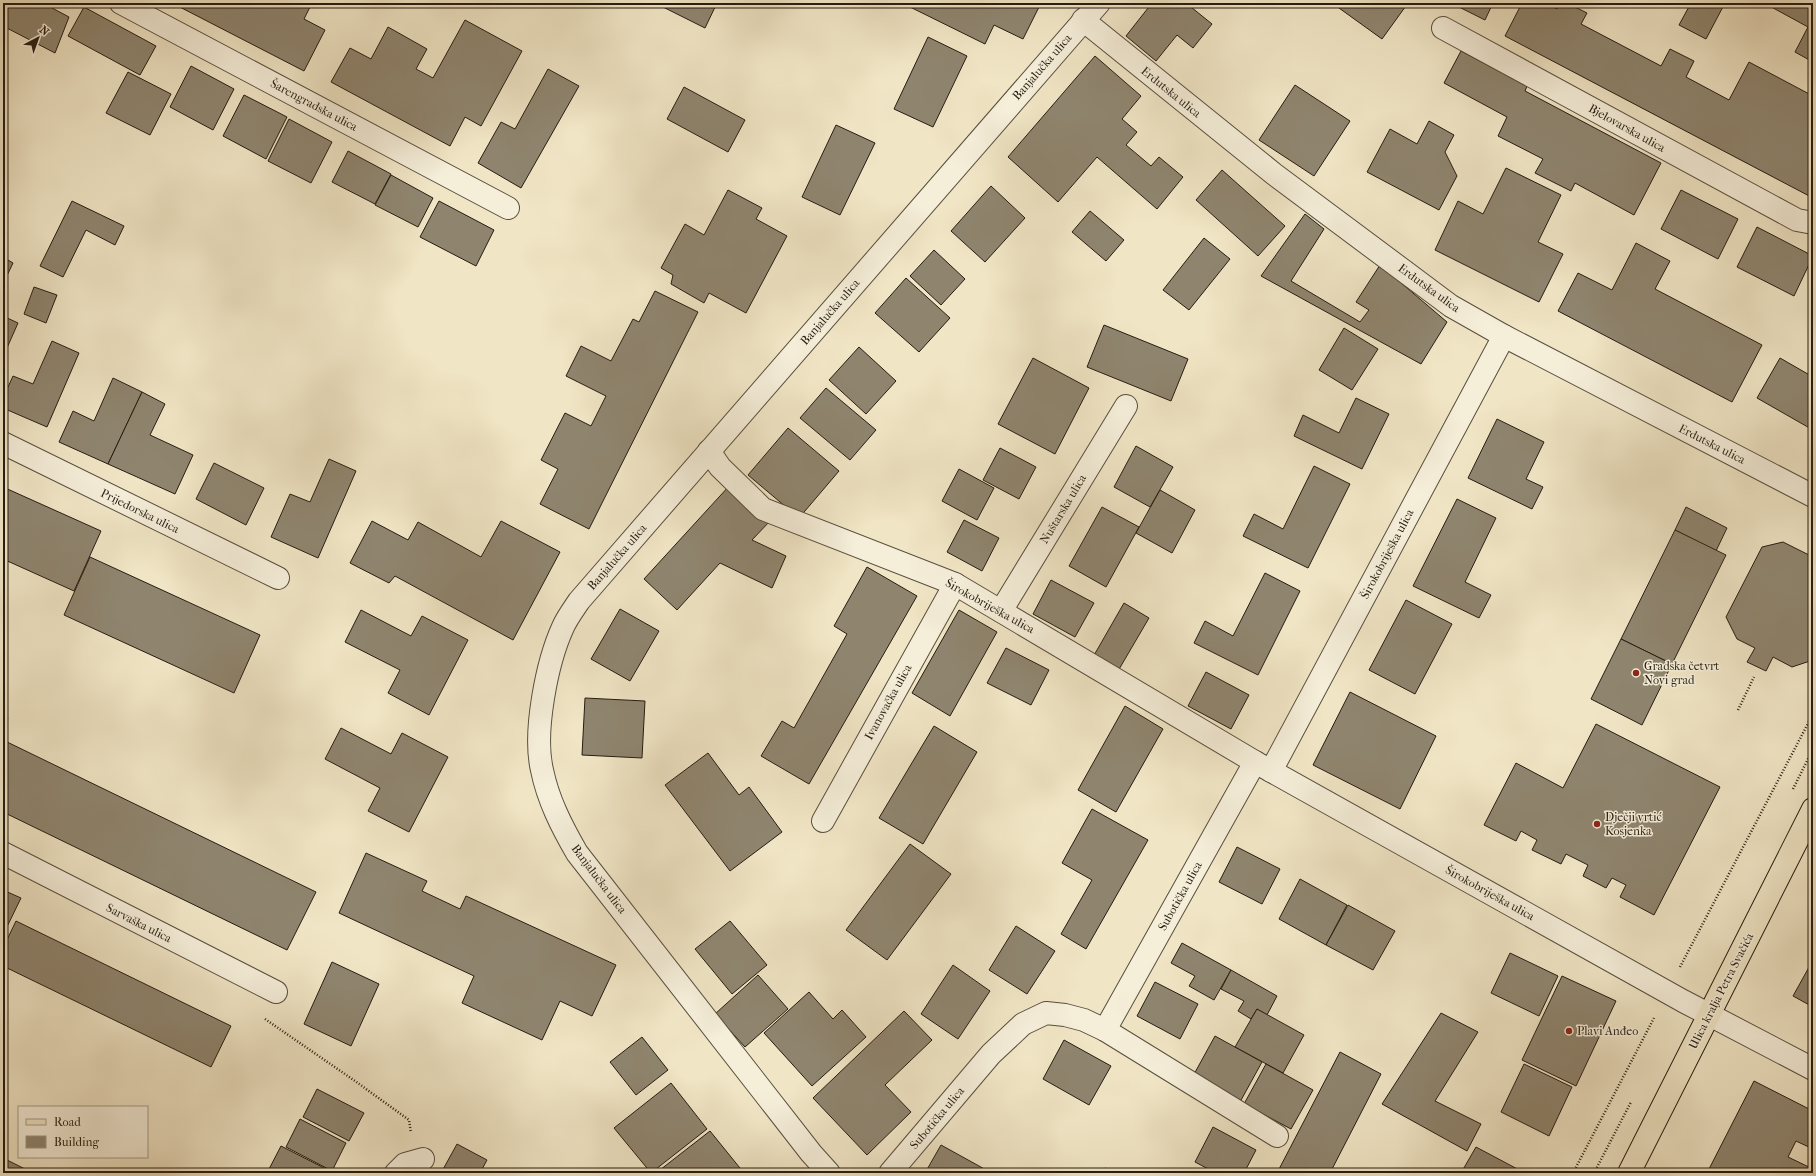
<svg xmlns="http://www.w3.org/2000/svg" width="1816" height="1176" viewBox="0 0 1816 1176" font-family="'IM FELL French Canon',serif">
  <rect width="100%" height="100%" fill="#f0e5c5"/>
  <filter id="stains"><feTurbulence type="fractalNoise" baseFrequency=".005" numOctaves="4"/><feColorMatrix values="0 0 0 0 .2 0 0 0 0 .09 0 0 0 0 .02 0 0 0 .5 -.17"/></filter>
  <radialGradient id="worn" r=".72"><stop offset=".6" stop-color="#630" stop-opacity="0"/><stop offset="1" stop-color="#630" stop-opacity=".3"/></radialGradient>
  <g fill="#8f856f" stroke="#261c11">
    <path d="M3 3H54L52 8 69 17 55 53 3 26Z"/>
    <path d="M172 3H270L275 6 277 3H312L304 19 325 30 304 71Z"/>
    <path d="M655 3H717L705 28Z"/>
    <path d="M909 3H1041L1023 39 994 25 985 44 908 6Z"/>
    <path d="M1152 3H1186L1212 24 1193 48 1177 35 1156 61 1126 36Z"/>
    <path d="M1343 3H1408L1382 39 1339 8Z"/>
    <path d="M1451 3H1493L1485 20Z"/>
    <path d="M1522 3H1545L1557 9 1561 3H1567L1587 13 1581 24 1661 66 1670 49 1694 61 1686 77 1729 100 1749 62 1813 96V198L1505 36Z"/>
    <path d="M1691 3H1725L1706 39 1679 25Z"/>
    <path d="M1764 3H1813V62L1795 52 1808 27Z"/>
    <path d="M84 7 156 46 140 75 68 36Z"/>
    <path d="M465 20 522 51 481 126 465 117 450 146 331 82 350 48 371 59 388 27 427 49 416 69 433 78Z"/>
    <path d="M928 37 967 56 933 127 894 109Z"/>
    <path d="M1461 51 1527 86 1525 91 1661 163 1634 215 1575 183 1571 191 1535 173 1543 159 1498 136 1507 117 1444 83Z"/>
    <path d="M1095 56 1141 96 1122 119 1137 132 1126 145 1151 166 1159 157 1183 177 1157 209 1097 157 1058 202 1008 157Z"/>
    <path d="M191 66 234 89 213 130 170 107Z"/>
    <path d="M548 69 579 86 521 188 478 163 501 122 515 129Z"/>
    <path d="M128 72 171 94 150 135 106 113Z"/>
    <path d="M1295 85 1350 121 1314 176 1259 140Z"/>
    <path d="M684 87 745 120 728 152 667 119Z"/>
    <path d="M244 95 287 117 266 159 223 136Z"/>
    <path d="M289 119 332 142 311 183 268 161Z"/>
    <path d="M1429 121 1454 135 1445 152 1457 176 1439 210 1367 172 1390 129 1417 144Z"/>
    <path d="M836 125 875 143 840 215 802 197Z"/>
    <path d="M348 151 391 174 375 204 332 182Z"/>
    <path d="M1506 168 1561 195 1538 242 1563 254 1539 302 1435 250 1458 201 1483 214Z"/>
    <path d="M1222 170 1285 226 1258 256 1196 200Z"/>
    <path d="M391 175 433 198 418 227 375 205Z"/>
    <path d="M991 186 1025 218 985 262 951 231Z"/>
    <path d="M728 190 762 208 756 219 787 236 746 313 709 293 704 303 671 284 673 275 661 268 685 224 704 235Z"/>
    <path d="M1681 190 1738 219 1718 259 1661 229Z"/>
    <path d="M72 201 124 226 115 245 86 230 63 277 40 266Z"/>
    <path d="M439 201 494 230 476 266 420 237Z"/>
    <path d="M1090 211 1124 240 1106 261 1072 232Z"/>
    <path d="M1305 214 1324 229 1291 281 1360 322 1369 310 1356 302 1380 265 1447 322 1421 364 1261 276Z"/>
    <path d="M1757 227 1813 256 1794 296 1737 267Z"/>
    <path d="M1204 238 1230 259 1189 310 1163 290Z"/>
    <path d="M1636 243 1670 261 1655 289 1762 345 1732 402 1558 311 1578 273 1612 290Z"/>
    <path d="M934 250 965 279 941 305 910 276Z"/>
    <path d="M3 257 13 263 3 284Z"/>
    <path d="M906 278 950 318 919 352 875 313Z"/>
    <path d="M34 287 57 295 46 323 24 314Z"/>
    <path d="M655 291 698 312 589 529 540 504 558 469 541 460 565 413 591 426 606 396 566 376 581 346 611 361 633 319 639 322Z"/>
    <path d="M3 316 18 323 3 357Z"/>
    <path d="M1104 325 1188 359 1171 401 1087 367Z"/>
    <path d="M1344 328 1378 349 1352 390 1319 370Z"/>
    <path d="M52 341 79 353 47 427 3 408V398L13 376 33 384Z"/>
    <path d="M859 347 896 381 866 414 829 380Z"/>
    <path d="M1033 358 1089 388 1055 454 998 424Z"/>
    <path d="M1780 358 1813 377V430L1757 398Z"/>
    <path d="M113 378 142 392 108 464 59 442 73 411 94 421Z"/>
    <path d="M826 388 876 430 850 460 800 418Z"/>
    <path d="M142 392 165 404 150 435 193 455 175 494 108 464Z"/>
    <path d="M1356 398 1389 414 1362 469 1294 436 1303 415 1339 433Z"/>
    <path d="M1497 419 1544 442 1526 479 1543 487 1532 509 1468 478Z"/>
    <path d="M788 428 839 471 799 518 748 475Z"/>
    <path d="M1136 446 1173 467 1150 507 1114 487Z"/>
    <path d="M1000 448 1036 467 1019 499 983 480Z"/>
    <path d="M329 459 356 471 318 558 271 537 290 494 310 502Z"/>
    <path d="M214 463 264 488 246 525 196 499Z"/>
    <path d="M1314 466 1350 484 1308 568 1243 536 1254 514 1283 529Z"/>
    <path d="M959 469 994 488 977 520 942 501Z"/>
    <path d="M730 485 770 521 752 540 786 556 772 588 720 563 677 610 644 579Z"/>
    <path d="M3 487 101 531 74 591 3 559Z"/>
    <path d="M1160 490 1195 510 1172 553 1136 533Z"/>
    <path d="M1457 499 1496 518 1465 582 1491 595 1479 618 1413 586Z"/>
    <path d="M1102 507 1139 527 1106 587 1069 566Z"/>
    <path d="M1686 507 1727 528 1716 551 1675 530Z"/>
    <path d="M964 520 999 538 982 571 947 552Z"/>
    <path d="M372 521 408 540 418 522 481 557 501 521 560 552 513 640 395 576 389 583 350 563Z"/>
    <path d="M1675 530 1726 555 1672 664 1621 639Z"/>
    <path d="M1783 542 1813 557V660L1792 667 1773 657 1766 671 1747 662 1755 648 1737 639 1726 617 1762 547Z"/>
    <path d="M90 557 260 635 234 693 64 615Z"/>
    <path d="M867 567 917 596 809 784 761 756 782 721 794 728 847 634 834 626Z"/>
    <path d="M1265 573 1300 591 1258 675 1194 643 1205 621 1233 636Z"/>
    <path d="M1051 580 1094 603 1075 637 1033 614Z"/>
    <path d="M1406 600 1452 624 1415 694 1369 670Z"/>
    <path d="M1124 603 1149 618 1118 671 1093 657Z"/>
    <path d="M620 609 659 631 630 681 591 659Z"/>
    <path d="M361 610 411 636 422 616 468 640 429 715 388 693 400 670 345 642Z"/>
    <path d="M959 610 997 632 950 716 912 693Z"/>
    <path d="M1621 639 1672 664 1642 725 1591 699Z"/>
    <path d="M1006 648 1049 670 1031 705 987 683Z"/>
    <path d="M1206 672 1249 695 1231 729 1188 706Z"/>
    <path d="M1350 692 1436 736 1400 809 1313 765Z"/>
    <path d="M585 698 645 701 642 758 582 755Z"/>
    <path d="M1125 706 1163 729 1116 812 1078 790Z"/>
    <path d="M3 716 8 718 3 728Z"/>
    <path d="M1596 724 1720 787 1654 915 1620 897 1626 885 1612 878 1606 888 1583 876 1588 865 1566 854 1561 864 1532 850 1537 840 1521 831 1516 841 1484 825 1516 763 1563 788Z"/>
    <path d="M934 726 977 752 923 844 879 818Z"/>
    <path d="M341 728 391 754 402 733 448 757 409 832 368 811 380 788 325 759Z"/>
    <path d="M3 740 316 892 287 950 3 812Z"/>
    <path d="M708 753 739 795 749 787 782 832 730 871 665 785Z"/>
    <path d="M1092 809 1148 840 1086 949 1061 934 1092 880 1062 863Z"/>
    <path d="M910 844 951 874 887 960 846 930Z"/>
    <path d="M1237 847 1280 869 1262 904 1219 882Z"/>
    <path d="M366 853 427 881 422 891 460 909 466 896 616 965 592 1016 560 1001 542 1040 462 1003 474 976 339 913Z"/>
    <path d="M1300 879 1347 905 1326 945 1279 919Z"/>
    <path d="M3 890 21 898 3 935Z"/>
    <path d="M1348 905 1395 931 1373 970 1326 945Z"/>
    <path d="M16 921 231 1026 211 1067 3 966V948Z"/>
    <path d="M730 921 767 965 732 994 695 949Z"/>
    <path d="M1016 926 1055 951 1027 994 989 970Z"/>
    <path d="M1182 943 1231 970 1214 1000 1189 986 1195 976 1171 963Z"/>
    <path d="M1510 953 1558 976 1539 1016 1491 993Z"/>
    <path d="M1813 960V1007L1793 996Z"/>
    <path d="M332 962 379 984 351 1046 304 1024Z"/>
    <path d="M953 965 990 991 958 1039 921 1014Z"/>
    <path d="M1231 970 1277 996 1267 1015 1257 1009 1251 1019 1238 1011 1244 1001 1221 989Z"/>
    <path d="M758 975 788 1009 745 1047 715 1014Z"/>
    <path d="M1562 976 1616 1001 1576 1086 1522 1060Z"/>
    <path d="M1155 982 1198 1004 1180 1039 1137 1016Z"/>
    <path d="M809 992 833 1019 842 1010 866 1037 812 1086 764 1033Z"/>
    <path d="M1257 1009 1304 1035 1283 1073 1235 1047Z"/>
    <path d="M904 1011 932 1040 885 1085 911 1112 867 1155 813 1098Z"/>
    <path d="M1441 1013 1478 1032 1435 1101 1481 1124 1467 1151 1382 1104Z"/>
    <path d="M1215 1036 1262 1062 1240 1102 1193 1076Z"/>
    <path d="M642 1037 668 1070 636 1095 610 1062Z"/>
    <path d="M1064 1040 1111 1066 1089 1105 1043 1079Z"/>
    <path d="M1340 1052 1381 1074 1330 1173H1277Z"/>
    <path d="M1266 1064 1313 1090 1291 1129 1244 1104Z"/>
    <path d="M1524 1064 1572 1087 1549 1136 1501 1112Z"/>
    <path d="M1754 1081 1813 1111V1149L1796 1141 1788 1157 1813 1169V1173H1707Z"/>
    <path d="M671 1083 707 1129 651 1173 614 1128Z"/>
    <path d="M317 1089 364 1113 349 1141 303 1117Z"/>
    <path d="M300 1119 346 1143 332 1171 286 1147Z"/>
    <path d="M1213 1127 1256 1150 1244 1173H1216L1195 1162Z"/>
    <path d="M710 1131 744 1173H656Z"/>
    <path d="M457 1144 487 1160 480 1173H441Z"/>
    <path d="M941 1145 988 1171 986 1173H925Z"/>
    <path d="M281 1146 328 1170 326 1173H267Z"/>
    <path d="M1476 1147 1523 1172 1522 1173H1461Z"/>
    <path d="M3 1158 33 1173H3Z"/>
    <path d="M1105 1168 1116 1173H1102Z"/>
  </g>
  <g fill="none" stroke-linecap="round" stroke-linejoin="round">
    <g stroke="#584e3e" stroke-width="24">
      <g id="minor">
        <path d="M121 3 508 208"/>
        <path d="M1083 20 1274 174 1451 306 1504 336 1813 496"/>
        <path d="M1443 28 1797 220 1813 223"/>
        <path d="M3 443 278 578"/>
        <path d="M709 451 720 467 763 509 955 584 1255 762 1683 1001 1813 1069"/>
        <path d="M1001 611 1126 406"/>
        <path d="M1271 771 1504 336"/>
        <path d="M823 821 955 584"/>
        <path d="M3 853 276 992"/>
        <path d="M1105 1030 1255 762"/>
        <path d="M396 1173 405 1164 423 1159"/>
        <path d="M829 1173 811 1153 577 853C562 827 548 800 542 770 533 732 547 662 563 627 567 618 573 610 579 601L1099 3"/>
        <path d="M890 1173 991 1054 1023 1024 1046 1013 1065 1015 1084 1020 1105 1030 1277 1136"/>
      </g>
    </g>
    <g stroke="#261c11" stroke-width="24">
      <path id="major" d="M1629 1173 1813 809"/>
    </g>
    <g stroke="#261c11" stroke-width="2.5" stroke-dasharray="1 2" stroke-linecap="butt">
      <path d="M1738 710 1754 677"/>
      <path d="M1793 789 1813 749"/>
      <path d="M1680 967 1813 714"/>
      <path d="M265 1019 355 1081 409 1120 411 1133"/>
      <path d="M1573 1173 1654 1018"/>
      <path d="M1594 1173 1631 1102"/>
    </g>
    <use href="#minor" stroke="#f5eed9" stroke-width="22"/>
    <use href="#major" stroke="#f0e5c5" stroke-width="22"/>
  </g>
  <g fill="#8f2418" stroke="#f5eed9" stroke-width="1.5">
    <circle cx="1636" cy="673" r="4"/>
    <circle cx="1597" cy="824" r="4"/>
    <circle cx="1569" cy="1031" r="4"/>
  </g>
  <g text-anchor="middle" stroke-width="3" stroke-linejoin="round" paint-order="stroke">
    <g font-size="12" fill="#261c11" stroke="#f5eed9">
      <text transform="translate(1042 67) rotate(-49)" y="4">Banjalučka ulica</text>
      <text transform="translate(1171 92) rotate(39)" y="4">Erdutska ulica</text>
      <text transform="translate(314 105) rotate(28)" y="4">Šarengradska ulica</text>
      <text transform="translate(1627 128) rotate(29)" y="4">Bjelovarska ulica</text>
      <text transform="translate(1429 288) rotate(36)" y="4">Erdutska ulica</text>
      <text transform="translate(830 312) rotate(-49)" y="4">Banjalučka ulica</text>
      <text transform="translate(1712 444) rotate(27)" y="4">Erdutska ulica</text>
      <text transform="translate(1063 509) rotate(-59)" y="4">Nuštarska ulica</text>
      <text transform="translate(140 511) rotate(26)" y="4">Prijedorska ulica</text>
      <text transform="translate(1387 554) rotate(-62)" y="4">Širokobriješka ulica</text>
      <text transform="translate(617 557) rotate(-49)" y="4">Banjalučka ulica</text>
      <text transform="translate(990 606) rotate(29)" y="4">Širokobriješka ulica</text>
      <text transform="translate(888 702) rotate(-61)" y="4">Ivanovačka ulica</text>
      <text transform="translate(599 879) rotate(53)" y="4">Banjalučka ulica</text>
      <text transform="translate(1490 893) rotate(29)" y="4">Širokobriješka ulica</text>
      <text transform="translate(1180 896) rotate(-61)" y="4">Subotička ulica</text>
      <text transform="translate(139 923) rotate(27)" y="4">Sarvaška ulica</text>
      <text transform="translate(1721 991) rotate(-63)" y="4">Ulica kralja Petra Svačića</text>
      <text transform="translate(937 1118) rotate(-50)" y="4">Subotička ulica</text>
    </g>
    <g font-size="12" fill="#261c11" stroke="#f5eed9" text-anchor="start">
      <text x="1644" y="670">Gradska četvrt<tspan x="1644" dy="14">Novi grad</tspan></text>
      <text x="1605" y="821">Dječji vrtić<tspan x="1605" dy="14">Kosjenka</tspan></text>
      <text x="1577" y="1035">Plavi Anđeo</text>
    </g>
  </g>
  <rect width="1816" height="1176" fill="none" stroke="#f0e5c5" stroke-width="16"/>
  <rect x="4" y="4" width="1808" height="1168" fill="none" stroke="#261c11" stroke-width="2"/>
  <rect x="8" y="8" width="1800" height="1160" fill="none" stroke="#261c11"/>
  <rect x="18" y="1106" width="130" height="52" fill="#f5eed9" stroke="#a29a89"/>
  <rect x="26" y="1119" width="20" height="6" fill="#f0e5c5" stroke="#a29a89"/>
  <text x="54" y="1126" font-size="12" fill="#261c11">Road</text>
  <rect x="26" y="1136" width="20" height="12" fill="#8f856f" stroke="#a29a89"/>
  <text x="54" y="1146" font-size="12" fill="#261c11">Building</text>
  <g transform="translate(38 38) rotate(41)" stroke="#f5eed9" stroke-width="3" paint-order="stroke">
  <path d="M0-3L7 15L0 10L-7 15Z" fill="#261c11"/>
  <text y="-6" font-size="11" font-weight="bold" text-anchor="middle" fill="#261c11">N</text>
  </g>
  <rect width="100%" height="100%" filter="url(#stains)"/>
  <rect width="100%" height="100%" fill="url(#worn)"/>
</svg>
